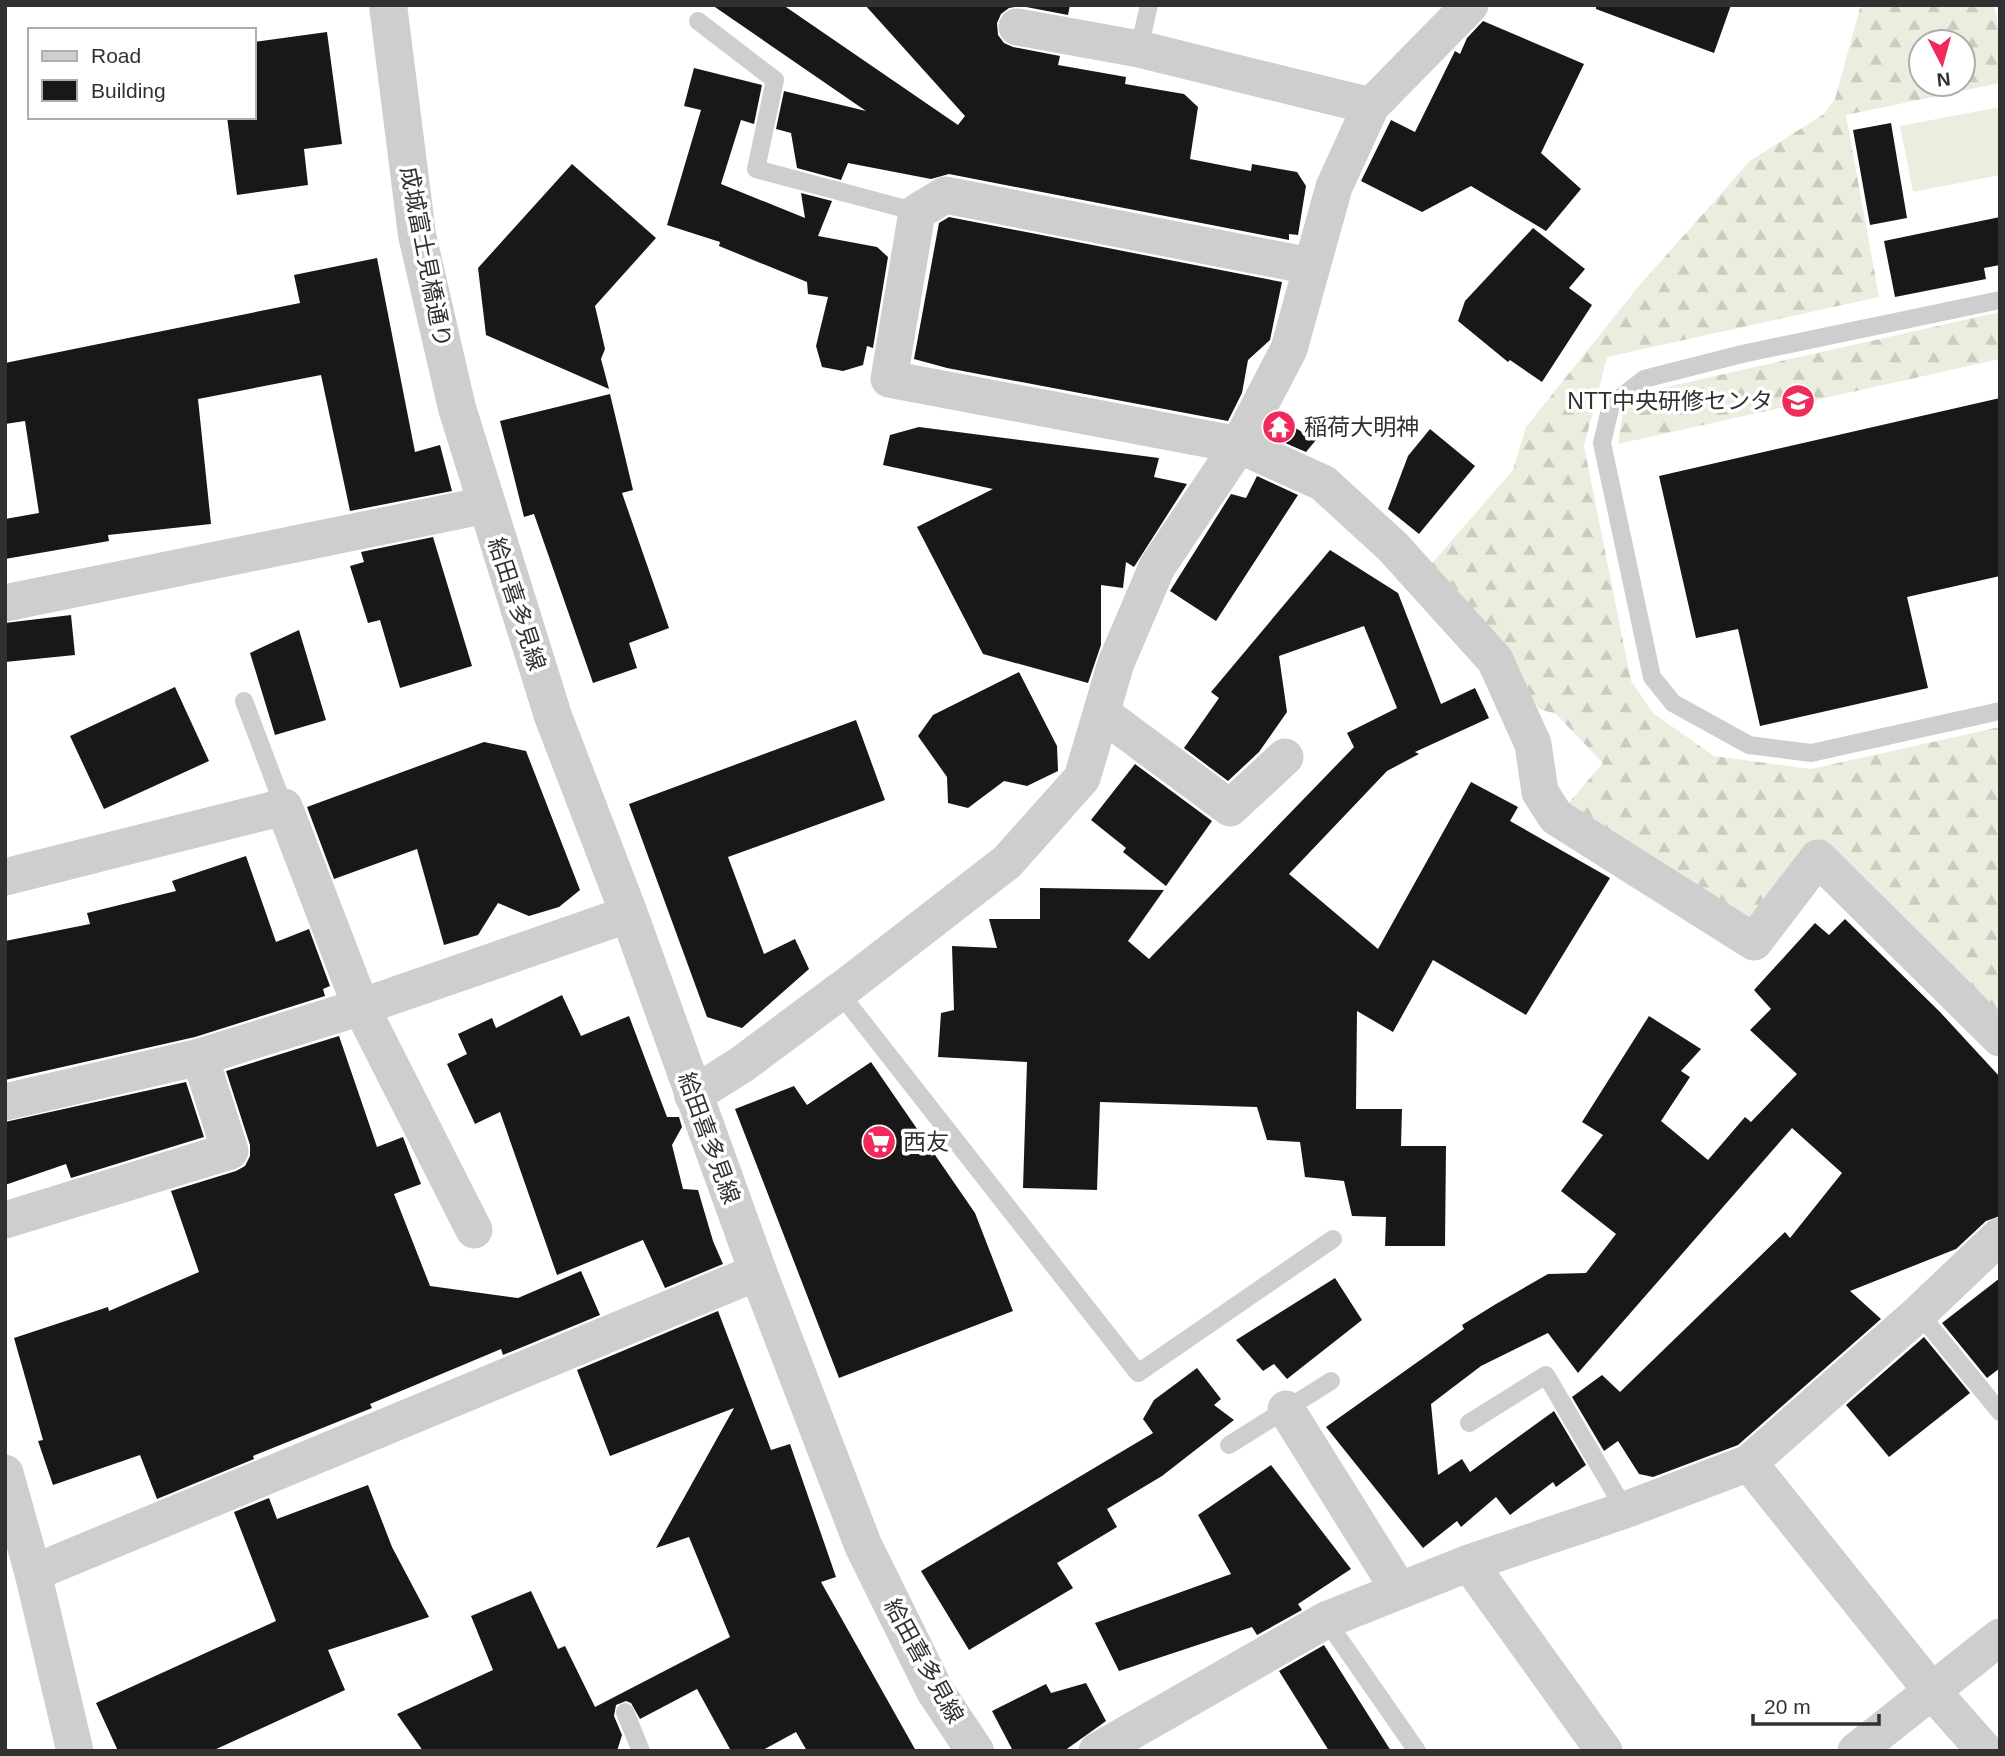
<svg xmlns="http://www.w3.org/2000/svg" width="2005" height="1756" viewBox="0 0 2005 1756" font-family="Helvetica,'Noto Sans JP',sans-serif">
  <defs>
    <pattern id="forest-firs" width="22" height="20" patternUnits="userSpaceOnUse" patternTransform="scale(1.75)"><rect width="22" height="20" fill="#eaeede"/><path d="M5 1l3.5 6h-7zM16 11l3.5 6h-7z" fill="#c9cdbf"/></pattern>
  </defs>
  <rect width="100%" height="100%" fill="#fff"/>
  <path fill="#eaeede" d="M2000 107V175L1913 192 1900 126Z"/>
  <g fill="url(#forest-firs)" fill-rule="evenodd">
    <path d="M1870 5H1994L2000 36V83L1846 115 1879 297 1607 357 1584 446 1631 681 1653 713 1714 756 1811 769 2000 727V1022L1818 840 1759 922 1747 924 1565 807 1603 763 1556 714 1539 709 1501 652 1427 569 1513 470 1526 427 1638 287 1751 160 1824 114 1835 99 1860 8ZM1921 42H1963V84H1921Z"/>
    <path d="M2000 312V359L1618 444 1623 412 1648 391Z"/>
  </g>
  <g fill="#181818">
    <path d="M712 5H783L958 125 965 116 865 5H1070L1068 15 1021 6 1009 8 1001 14 997 23 998 35 1004 43 1013 47 1060 56 1058 65 1126 77 1125 84 1184 94 1198 107 1190 159 1251 171 1252 164 1297 172 1306 186 1298 235 1289 234V240L949 174 931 179 848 163 841 180 797 168 791 133 776 129 784 91 866 111Z"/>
    <path d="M1596 5H1731L1714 53 1596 9Z"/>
    <path d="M1483 21 1584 64 1541 153 1581 189 1546 231 1471 186 1422 212 1361 181 1391 120 1415 132 1455 51 1460 54 1467 38Z"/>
    <path d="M327 32 342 144 304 149 308 185 237 195 227 117H254V42Z"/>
    <path d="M694 68 762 85 754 124 741 120 721 184 805 218 801 193 832 201 818 236 877 247 888 257 873 348 867 346 863 365 843 371 822 367 816 346 828 297 808 294 807 282 719 246 720 242 667 225 701 110 684 106Z"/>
    <path d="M1891 123 1907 218 1870 225 1853 130Z"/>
    <path d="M572 164 656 238 595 306 605 349 601 359 609 389 486 335 478 268Z"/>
    <path d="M949 217 1282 282 1270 340 1248 360 1242 393 1228 421 947 368 914 359 939 223Z"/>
    <path d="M2000 217V265L1984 268 1986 279 1895 297 1884 241Z"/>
    <path d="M1533 228 1585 269 1569 288 1592 305 1542 382 1510 360 1508 362 1458 321 1465 301Z"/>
    <path d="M377 258 415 452 440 445 452 491 350 511 321 375 198 399 211 524 108 535 109 541 5 559V519L39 513 25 421 5 424V363L300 303 294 275Z"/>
    <path d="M610 394 633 490 622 493 669 628 629 643 637 668 593 683 534 514 524 517 500 421Z"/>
    <path d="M2000 398V576L1907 597 1928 688 1760 726 1738 629 1696 638 1659 476Z"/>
    <path d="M1285 422 1316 440 1306 452 1276 439Z"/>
    <path d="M919 427 1159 458 1154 477 1187 484 1134 567 1126 562 1123 588 1101 585V645L1088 683 983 654 917 527 993 489 883 465 890 435Z"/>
    <path d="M1430 429 1475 466 1419 534 1388 509 1408 456Z"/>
    <path d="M1257 476 1298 495 1216 621 1170 591 1231 494 1246 498Z"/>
    <path d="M433 537 472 666 400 688 380 620 368 623 350 566 364 562 361 552Z"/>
    <path d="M1330 550 1398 593 1441 704 1475 688 1489 718 1415 752 1419 754 1387 771 1289 874 1378 949 1471 782 1518 807 1510 821 1610 878 1526 1015 1433 960 1393 1032 1357 1011 1356 1109H1402L1401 1146H1446L1445 1246H1385L1386 1217 1352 1216 1344 1181 1305 1177 1300 1142 1267 1140 1257 1107 1100 1102 1097 1190 1023 1188 1027 1062 938 1057 941 1013 954 1010 952 946 997 948 989 919H1040V888L1164 890 1128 941 1149 959 1354 747 1347 733 1397 708 1364 626 1279 656 1287 712 1259 752 1228 781 1184 748 1219 698 1211 692Z"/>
    <path d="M71 615 75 655 5 662V623Z"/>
    <path d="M299 630 326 720 275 735 250 653Z"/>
    <path d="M1019 672 1057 746 1058 771 1027 786 1004 781 968 808 948 803 947 777 918 736 933 715Z"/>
    <path d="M175 687 209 761 104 809 70 736Z"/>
    <path d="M856 720 885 800 728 857 764 954 795 939 809 969 742 1028 707 1017 629 804Z"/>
    <path d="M484 742 526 751 580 890 559 907 529 916 498 903 478 935 444 945 417 849 334 879 307 807Z"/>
    <path d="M1135 764 1212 821 1166 886 1123 852 1126 848 1091 820Z"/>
    <path d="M246 856 276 942 309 929 330 986 323 989 325 996 195 1037 5 1080V941L90 924 87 913 176 891 172 881Z"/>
    <path d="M1845 919 1940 1012 2000 1077V1216L1986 1221 1956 1249 1850 1291 1881 1319 1738 1445 1653 1477 1639 1474 1618 1441 1604 1451 1572 1397 1602 1375 1620 1392 1785 1232 1790 1238 1842 1173 1792 1128 1578 1373 1548 1333 1481 1366 1431 1404 1438 1475 1462 1459 1470 1472 1554 1411 1586 1465 1556 1487 1553 1482 1510 1515 1496 1497 1461 1527 1457 1521 1423 1548 1326 1427 1464 1329 1462 1325 1496 1304 1548 1274 1586 1273 1616 1234 1561 1191 1603 1135 1582 1122 1649 1016 1701 1049 1681 1071 1690 1077 1661 1121 1708 1160 1745 1117 1751 1122 1797 1074 1750 1030 1771 1009 1754 990 1815 923 1829 935Z"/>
    <path d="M562 995 581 1036 629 1016 667 1117H679L682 1127 672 1145 683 1189 698 1190 713 1241 723 1264 665 1288 643 1240 557 1275 500 1112 475 1124 447 1064 467 1054 458 1034 492 1018 496 1028Z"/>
    <path d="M339 1036 377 1147 403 1137 421 1184 394 1194 430 1286 518 1298 581 1271 600 1315 503 1355 501 1349 370 1404 372 1408 253 1456 254 1459 157 1499 140 1455 53 1485 38 1441 43 1440 14 1338 108 1307 109 1311 199 1272 171 1191 236 1171 245 1166 250 1156V1145L226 1071Z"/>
    <path d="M871 1062 975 1213 1013 1311 839 1378 735 1109 794 1086 807 1105Z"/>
    <path d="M186 1082 204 1137 71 1178 66 1164 5 1185V1122Z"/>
    <path d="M1335 1278 1362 1320 1287 1379 1274 1364 1263 1371 1236 1340Z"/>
    <path d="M2000 1278V1368L1987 1378 1942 1323Z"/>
    <path d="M718 1311 771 1450 790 1444 836 1577 821 1582 916 1751H807L796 1732 761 1751H731L697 1689 640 1719 631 1703 626 1701 616 1705 614 1716 622 1735 617 1751H423L397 1714 493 1670 471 1616 531 1591 558 1649 565 1646 595 1707 730 1637 689 1537 656 1548 734 1408 610 1456 577 1370Z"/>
    <path d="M1924 1337 1970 1393 1889 1457 1846 1405Z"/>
    <path d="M1197 1368 1221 1399 1214 1405 1234 1420 1162 1476 1107 1509 1117 1527 1057 1563 1073 1588 969 1650 921 1571 1153 1433 1143 1419 1154 1400Z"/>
    <path d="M1271 1465 1351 1569 1298 1604 1302 1610 1257 1635 1252 1627 1119 1671 1095 1623 1231 1574 1198 1515Z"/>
    <path d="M368 1485 392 1547 429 1617 328 1650 345 1690 212 1751H118L96 1703 276 1621 234 1512 269 1498 277 1519Z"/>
    <path d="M1324 1645 1391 1751H1329L1279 1671Z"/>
    <path d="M1086 1683 1106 1721 1064 1751H1013L992 1711 1046 1684 1051 1693Z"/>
  </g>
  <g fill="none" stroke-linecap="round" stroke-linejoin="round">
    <g stroke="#cecece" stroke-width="18">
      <path d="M698 21 775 80 756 169 917 212"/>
      <path d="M1139 49 1149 5"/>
      <path d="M2000 300 1742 354 1644 379 1611 405 1602 443 1652 677 1673 703 1749 745 1811 753 2000 711"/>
      <path d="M244 701 284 807"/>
      <path d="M839 992 1138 1373 1333 1239"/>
      <path d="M1919 1313 2000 1412"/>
      <path d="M1469 1423 1546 1375 1625 1510"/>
      <path d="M1229 1445 1331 1381"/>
      <path d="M1326 1620 1417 1751"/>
      <path d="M625 1712 641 1751"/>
    </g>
    <g stroke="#cecece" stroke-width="37">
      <path d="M1017 27 1139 49 1371 106"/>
      <path d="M1310 266 945 195 917 212 889 379 1239 445 1323 483 1393 547 1495 660 1533 744 1540 792 1556 817 1754 942 1818 858 2000 1038"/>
      <path d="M5 603 486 505"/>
      <path d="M1103 714 1230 808 1285 757"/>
      <path d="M5 877 284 807 361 1007 474 1230"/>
      <path d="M839 992 1007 862 1082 778 1116 663 1157 567 1239 445 1289 349 1334 187 1371 106 1470 5"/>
      <path d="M5 1102 200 1057 361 1007 629 914"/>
      <path d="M5 1220 230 1151 200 1057"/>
      <path d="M1286 1409 1399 1590"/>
      <path d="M1749 1463 1931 1690 1985 1751"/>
      <path d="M5 1473 33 1573 75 1751"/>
      <path d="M1469 1563 1604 1751"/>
      <path d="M33 1573 758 1272"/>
      <path d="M1097 1751 1326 1620 1469 1563 1625 1510 1749 1463 1919 1313 2000 1236"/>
      <path d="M1856 1751 2000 1637"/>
    </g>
    <g stroke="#cecece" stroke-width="38">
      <path d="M388 5 417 235 457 408 553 716 629 914 758 1272 863 1545 935 1691 975 1751"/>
      <path d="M693 1095 741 1065 839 992"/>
    </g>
  </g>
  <defs>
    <g id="school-disc" transform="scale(1.75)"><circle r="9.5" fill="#f02b5b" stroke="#fff"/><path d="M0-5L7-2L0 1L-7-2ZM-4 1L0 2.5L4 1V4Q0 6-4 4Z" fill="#fff"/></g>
    <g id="temple-disc" transform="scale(1.75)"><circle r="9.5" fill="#f02b5b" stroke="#fff"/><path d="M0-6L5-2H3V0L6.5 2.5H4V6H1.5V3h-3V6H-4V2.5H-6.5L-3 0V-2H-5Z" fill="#fff"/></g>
    <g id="supermarket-disc" transform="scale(1.75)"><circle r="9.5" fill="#f02b5b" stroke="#fff"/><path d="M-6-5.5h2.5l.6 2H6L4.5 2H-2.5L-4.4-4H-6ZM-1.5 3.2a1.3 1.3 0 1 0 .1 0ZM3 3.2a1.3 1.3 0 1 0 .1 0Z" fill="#fff"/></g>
  </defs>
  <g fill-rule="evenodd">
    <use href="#school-disc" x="1798" y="401"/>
    <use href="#temple-disc" x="1279" y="427"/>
    <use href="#supermarket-disc" x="879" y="1142"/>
  </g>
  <g text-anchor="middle" stroke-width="7" stroke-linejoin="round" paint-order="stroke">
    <g font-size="23" fill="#313131" stroke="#fff">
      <text transform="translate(426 257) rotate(79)" y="8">成城富士見橋通り</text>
      <text transform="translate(517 604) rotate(72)" y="8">給田喜多見線</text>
      <text transform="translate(709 1138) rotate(70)" y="8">給田喜多見線</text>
      <text transform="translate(924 1661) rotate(61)" y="8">給田喜多見線</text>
    </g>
    <g font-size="23" fill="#313131" stroke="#fff" text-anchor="start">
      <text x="1773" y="409" text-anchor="end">NTT中央研修センタ</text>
      <text x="1304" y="435">稲荷大明神</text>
      <text x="903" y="1150">西友</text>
    </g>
  </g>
  <rect width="2005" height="1756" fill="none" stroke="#313131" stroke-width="14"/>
  <rect x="28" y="28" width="228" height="91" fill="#ffffff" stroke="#adadad" stroke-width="2"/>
  <rect x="42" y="51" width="35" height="10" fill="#cecece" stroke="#adadad" stroke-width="2"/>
  <text x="91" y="63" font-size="21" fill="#313131">Road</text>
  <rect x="42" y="80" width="35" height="21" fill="#181818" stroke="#adadad" stroke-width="2"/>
  <text x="91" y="98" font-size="21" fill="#313131">Building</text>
  <g transform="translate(1942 63) rotate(174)"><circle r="33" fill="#ffffff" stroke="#adadad" stroke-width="2"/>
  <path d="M0-5L12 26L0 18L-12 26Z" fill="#f02b5b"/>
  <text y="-10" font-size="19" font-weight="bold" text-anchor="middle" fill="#313131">N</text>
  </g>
  <path d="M1753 1714v10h126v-10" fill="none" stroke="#313131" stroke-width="3.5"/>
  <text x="1764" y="1714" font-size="21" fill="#313131" stroke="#ffffff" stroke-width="5" paint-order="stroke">20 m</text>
</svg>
